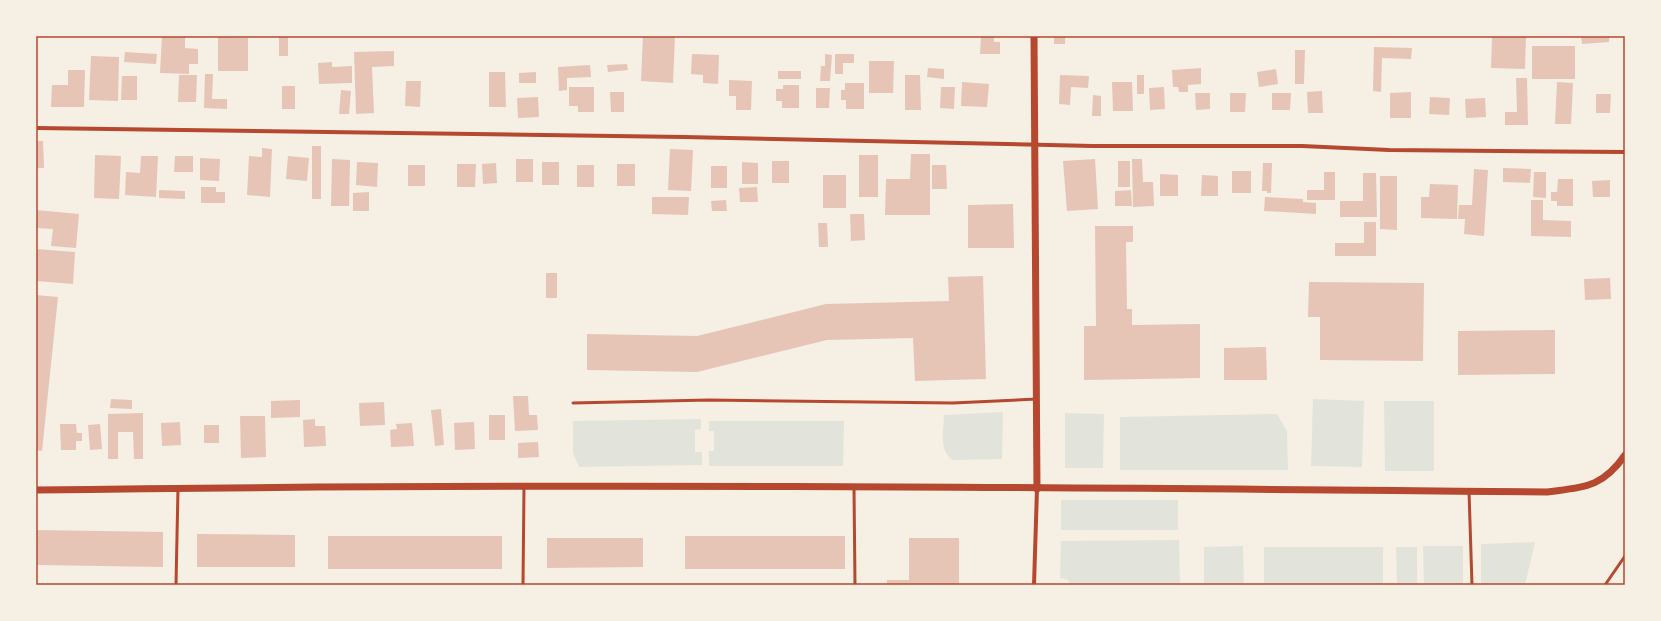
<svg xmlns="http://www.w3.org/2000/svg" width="1661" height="621" viewBox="0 0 1661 621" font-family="Ubuntu,sans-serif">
  <rect width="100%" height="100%" fill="#f6efe4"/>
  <g fill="#e2e4dc">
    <path d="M1313 399 1364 401 1362 467 1311 466Z"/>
    <path d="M1384 401H1434V471H1385Z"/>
    <path d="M1003 412 1002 459 953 460C938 450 944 431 944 415Z"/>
    <path d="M1065 413 1104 414 1103 468H1065Z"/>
    <path d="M1277 414 1287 431 1288 470H1120V417Z"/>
    <path d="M701 419V429L695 430V452H702V465L579 467 573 453V421Z"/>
    <path d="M709 421H844L843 466H709V451H714V431H709Z"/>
    <rect x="1061" y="500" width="117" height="30"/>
    <path d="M1179 540 1180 585H1070L1068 580 1060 578 1061 541Z"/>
    <path d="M1535 542 1525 585H1481V544Z"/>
    <path d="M1243 546 1244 585H1204V547Z"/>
    <path d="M1423 546H1463V585H1424Z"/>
    <rect x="1264" y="547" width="119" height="38"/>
    <path d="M1396 547H1417V585H1397Z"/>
  </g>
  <g fill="#e6c5b7">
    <path d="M162 36H185V48L198 49V64H189V74L160 73Z"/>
    <path d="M279 36 288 37V56H279Z"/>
    <path d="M643 36H675L673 83 641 81Z"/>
    <path d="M981 36H994V42H1000V54H980Z"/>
    <rect x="1054" y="36" width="11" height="8"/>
    <path d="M1492 36H1526L1525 69 1491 68Z"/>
    <path d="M1581 36H1609V42L1582 44Z"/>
    <path d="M218 37 248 38V71H218Z"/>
    <rect x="1532" y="46" width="43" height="33"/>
    <path d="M1374 47 1412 48 1411 59 1382 58 1381 92 1373 91Z"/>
    <path d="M1295 50H1305L1304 84H1295Z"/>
    <path d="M394 51V66L372 67 374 113 356 114 354 52Z"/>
    <path d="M125 52 157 54 156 64 124 62Z"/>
    <path d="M692 54 719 55 718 84 703 83V75L691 74Z"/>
    <path d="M825 54 832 55 830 81H820L821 66H825Z"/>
    <path d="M835 54H854V63H843V74H835Z"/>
    <path d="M91 56 119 57 118 101 89 100Z"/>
    <path d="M869 61H894L893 93H869Z"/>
    <path d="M332 62V67L352 66V83L319 84 318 63Z"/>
    <path d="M627 64 628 70 608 72 607 65Z"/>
    <path d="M590 65 591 77 567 78V90L559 91 558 67Z"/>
    <path d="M928 68 944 69V79L927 77Z"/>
    <path d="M1201 68V84L1188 85V92H1179L1178 87H1173L1172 70Z"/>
    <path d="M1276 69 1278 84 1259 87 1257 72Z"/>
    <path d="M68 70H85L84 107H51L52 85H68Z"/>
    <rect x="778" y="71" width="23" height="8"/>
    <path d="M489 72H505L506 107H489Z"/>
    <path d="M536 72V83H519V73Z"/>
    <path d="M205 74H213L212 99H227V109L204 108Z"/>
    <path d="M179 75H197L196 102H178Z"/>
    <path d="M905 75H920L921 110H905Z"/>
    <path d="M1060 75 1089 76 1088 88 1071 87 1070 105 1059 104Z"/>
    <rect x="1137" y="75" width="7" height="19"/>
    <path d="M122 76H137V100H121Z"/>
    <path d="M1516 78H1527L1528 125H1505V112H1517Z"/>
    <path d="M729 80 752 81 751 110H736V96H729Z"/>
    <path d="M406 81H421L420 107 405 106Z"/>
    <path d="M962 82 989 84 987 107 961 106Z"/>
    <path d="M1112 82H1132L1133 111H1113Z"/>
    <path d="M1557 82 1573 83 1571 124H1555Z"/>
    <path d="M845 83H864V109H846V100H841V90H845Z"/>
    <path d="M783 85H799V108H782V101H776V89H783Z"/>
    <rect x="282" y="86" width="13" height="23"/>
    <path d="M569 87H594V112H578V106H569Z"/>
    <path d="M941 87H955L954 109 940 108Z"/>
    <path d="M1164 87 1165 109 1150 110 1149 88Z"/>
    <path d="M816 88H830L829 108H816Z"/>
    <path d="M341 90 351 91 349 114H339Z"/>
    <path d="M1322 91 1323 113H1308L1307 92Z"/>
    <path d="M610 92H624V112H611Z"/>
    <path d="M1411 92V118H1390V93Z"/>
    <path d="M1195 93H1210V109L1196 110Z"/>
    <path d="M1230 93H1246L1245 112H1230Z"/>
    <path d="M1272 93H1291L1290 110H1272Z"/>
    <path d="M1596 94H1611L1610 113H1596Z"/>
    <path d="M1093 95 1101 96V116H1092Z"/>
    <path d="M538 97 539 117 518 118 517 98Z"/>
    <path d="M1430 97 1450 98 1449 115 1429 114Z"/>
    <path d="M1485 98 1486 117 1466 118 1465 99Z"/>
    <path d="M36 141H43L44 168H36Z"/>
    <rect x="312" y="146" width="9" height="53"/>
    <path d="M262 148 272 149 270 197 247 195 249 156 262 157Z"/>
    <path d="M670 149 693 150 691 191 668 190Z"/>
    <path d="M911 154H930V215H885L886 179H910Z"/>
    <path d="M95 155 121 156 119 199 94 198Z"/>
    <rect x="859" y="155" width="19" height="42"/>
    <path d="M141 156H158L156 197 125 195 126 172 140 173Z"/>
    <path d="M175 156H193V172H174Z"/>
    <path d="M288 156 309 158 307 181 286 179Z"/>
    <path d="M200 158 220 159 219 181 200 180Z"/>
    <path d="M332 159 350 160 349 206H331Z"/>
    <rect x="516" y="159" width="17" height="23"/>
    <path d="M1095 159 1098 209 1067 211 1063 161Z"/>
    <path d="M1132 159H1142L1143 182H1153L1154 206 1133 207Z"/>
    <rect x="772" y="161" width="17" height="22"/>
    <rect x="1118" y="161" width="12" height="26"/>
    <path d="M357 162 378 163 377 187 356 185Z"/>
    <rect x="542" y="162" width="17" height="23"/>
    <path d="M742 162 758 163V184H742Z"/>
    <path d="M496 163 497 183 483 184 482 164Z"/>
    <path d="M1263 163H1272L1271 193H1267V191H1262Z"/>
    <path d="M457 164H476L475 187H457Z"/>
    <rect x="617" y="164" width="18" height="22"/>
    <rect x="408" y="165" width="17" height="21"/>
    <rect x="577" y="165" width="17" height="22"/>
    <path d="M932 165H946L947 189H932Z"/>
    <rect x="711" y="166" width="16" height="22"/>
    <path d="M1503 168 1531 169 1530 183 1503 182Z"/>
    <path d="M1474 169 1488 170 1484 236 1464 234 1465 219H1458L1459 205H1472Z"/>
    <rect x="1232" y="171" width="19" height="22"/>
    <path d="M1324 172H1335V200H1307V190H1324Z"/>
    <path d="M1534 172H1546V198L1533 197Z"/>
    <path d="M1363 173H1376L1377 217H1340V201H1363Z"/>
    <path d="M1160 174 1178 175V196H1160Z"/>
    <rect x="823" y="175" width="23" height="33"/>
    <path d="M1202 175 1218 176V196H1201Z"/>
    <path d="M1380 176H1397V230L1380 229Z"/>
    <path d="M1558 179H1573V206H1557V201H1551V192H1557Z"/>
    <path d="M1610 180V197H1593L1592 181Z"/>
    <path d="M1430 184 1458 185 1457 219 1421 218V197H1429Z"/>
    <path d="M201 187H216V192H225V203H201Z"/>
    <path d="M757 187 758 202H740L739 188Z"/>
    <path d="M159 190 185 191V199L159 198Z"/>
    <path d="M1131 190 1132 206H1115V191Z"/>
    <path d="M369 192V211H353V193Z"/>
    <path d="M652 197H689L688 215 652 214Z"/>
    <path d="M1265 197 1303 199V202L1316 203V214L1264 211Z"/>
    <path d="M726 200 727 211H712L711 201Z"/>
    <path d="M1531 200H1543V220L1571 221V237L1531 236Z"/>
    <path d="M1013 204 1014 248H968V205Z"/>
    <path d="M36 210 79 214 76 248 51 246 53 229 36 228Z"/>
    <path d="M850 214H864L865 240 851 241Z"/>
    <path d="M1364 222H1376V256H1335V243H1364Z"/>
    <path d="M818 223H827L828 247H819Z"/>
    <path d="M1095 226H1133V242H1126L1127 309H1132V325L1200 324V378L1084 380V326H1096Z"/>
    <path d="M36 249 75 252 73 284 36 281Z"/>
    <rect x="546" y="273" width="11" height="25"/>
    <path d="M983 276 986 379 915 381 913 338 827 340 697 372 587 370V334L697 336 826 304 949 301 948 277Z"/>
    <path d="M1610 278 1611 299 1585 300 1584 279Z"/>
    <path d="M1309 282 1424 283 1423 361 1320 360V317H1308Z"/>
    <path d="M36 295 58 297 42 451 36 450Z"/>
    <path d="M1555 330V374L1458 375V331Z"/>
    <path d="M1266 347 1267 380H1224V348Z"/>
    <path d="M513 396H528L529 415H537L538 430 515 431Z"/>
    <path d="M111 399 132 400V409L110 408Z"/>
    <path d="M300 400V417L271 418V401Z"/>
    <path d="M384 402 385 425 360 426 359 403Z"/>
    <path d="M441 409 444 445 435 446 431 410Z"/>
    <path d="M143 413V459H134L133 432H118V459H108V414Z"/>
    <rect x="489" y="415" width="16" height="25"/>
    <path d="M240 416H265L266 457 241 458Z"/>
    <path d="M315 419V426H325L326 446 304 447 303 420Z"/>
    <path d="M180 422 181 445 162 446 161 423Z"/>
    <path d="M474 422 475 449 455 450 454 423Z"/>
    <path d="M412 423 414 446 391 447 390 430 397 429 396 424Z"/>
    <path d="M60 424H76L77 433H82V441H76V450H61Z"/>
    <path d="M100 424 102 449 90 450 88 425Z"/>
    <rect x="204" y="425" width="15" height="18"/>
    <path d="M538 442 539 457 518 458V443Z"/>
    <path d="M36 530 163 532V567L36 565Z"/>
    <path d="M197 534 295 535V567H197Z"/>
    <rect x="328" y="536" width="174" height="33"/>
    <rect x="685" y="536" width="160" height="33"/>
    <path d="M547 538H643V567L547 568Z"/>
    <path d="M909 538H959V585H887V580H909Z"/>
  </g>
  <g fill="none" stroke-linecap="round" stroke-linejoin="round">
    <g stroke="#b5482f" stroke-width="3">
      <path d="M573 403 709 400 953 403 1037 399"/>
      <path d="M854 487 855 585"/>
      <path d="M1469 491 1472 585"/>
      <path d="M176 585 178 488"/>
      <path d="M523 585 524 487"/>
      <path d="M1605 585 1625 556"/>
    </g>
    <g stroke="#b5482f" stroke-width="4">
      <path d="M36 128 684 137 1093 146H1302L1389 150 1625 152"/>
      <path d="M1034 585 1037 489"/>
    </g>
    <g stroke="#b5482f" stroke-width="7">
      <path d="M1034 36 1037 489"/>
      <path d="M36 490C540 483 1044 487 1547 492 1584 487 1602 488 1625 455"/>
    </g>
  </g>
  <rect width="1661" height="621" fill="none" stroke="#f6efe4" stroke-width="74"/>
  <rect x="37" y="37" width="1587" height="547" fill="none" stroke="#b5482f" stroke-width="1.5"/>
</svg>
